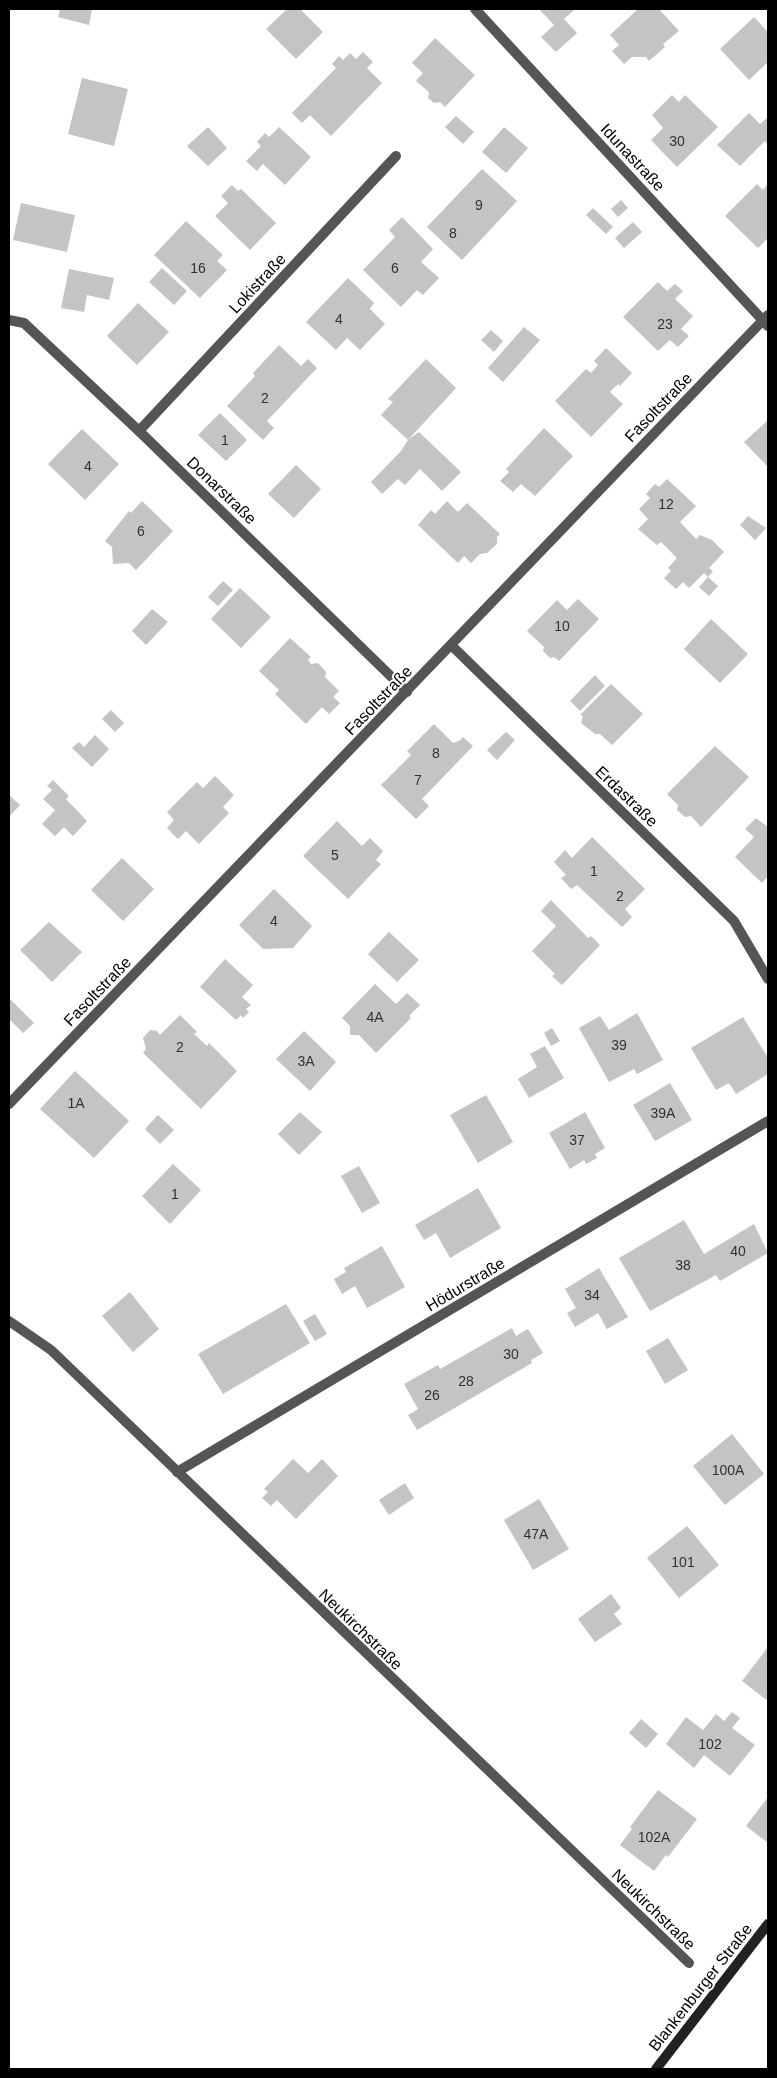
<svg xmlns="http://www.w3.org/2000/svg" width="777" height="2078" viewBox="0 0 777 2078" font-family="Helvetica,sans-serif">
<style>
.building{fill:#c4c4c4}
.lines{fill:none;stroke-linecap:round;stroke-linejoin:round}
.minor{stroke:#555;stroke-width:10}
.secondary{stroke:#222;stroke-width:10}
.labels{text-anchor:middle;stroke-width:4;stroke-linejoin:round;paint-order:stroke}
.number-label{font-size:14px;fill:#313131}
.street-label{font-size:16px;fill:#000;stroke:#fff}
</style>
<rect width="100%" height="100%" fill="#fff"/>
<g class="building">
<path d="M 60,9 L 92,9 L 89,25 L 58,17 Z"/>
<path d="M 287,9 L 300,9 L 323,32 L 296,59 L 266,29 Z"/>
<path d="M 539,9 L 575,9 L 564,19 L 577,33 L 556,52 L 541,37 L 554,25 Z"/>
<path d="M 638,9 L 659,9 L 679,31 L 663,44 L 665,47 L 649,61 L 646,57 L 632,57 L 624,64 L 612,51 L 619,45 L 610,35 Z"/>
<path d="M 754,17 L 768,32 L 768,62 L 749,80 L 720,49 Z"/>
<path d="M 435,38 L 475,75 L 445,107 L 440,102 L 434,103 L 428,98 L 429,92 L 416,81 L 423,73 L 412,63 Z"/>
<path d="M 363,52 L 373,62 L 367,68 L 382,83 L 331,136 L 310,115 L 302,123 L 292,113 L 336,68 L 332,64 L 339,56 L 343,60 L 350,53 L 356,59 Z"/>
<path d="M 82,78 L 128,89 L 114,146 L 68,134 Z"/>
<path d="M 672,95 L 679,102 L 685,95 L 718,127 L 677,167 L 651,140 L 663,128 L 652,115 Z"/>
<path d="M 749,113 L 760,124 L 768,117 L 768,145 L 765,141 L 740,166 L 717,145 Z"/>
<path d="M 456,116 L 474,132 L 463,144 L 445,127 Z"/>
<path d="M 208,127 L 227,148 L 208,166 L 187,146 Z"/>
<path d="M 279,127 L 311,157 L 285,185 L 263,164 L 257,171 L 246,161 L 261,146 L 257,142 L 265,133 L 269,137 Z"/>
<path d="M 504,127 L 528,148 L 506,173 L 482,152 Z"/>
<path d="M 482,169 L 517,201 L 462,260 L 427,227 Z"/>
<path d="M 757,184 L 763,190 L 768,184 L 768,238 L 758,248 L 725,216 Z"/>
<path d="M 232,185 L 238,191 L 241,189 L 276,223 L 250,250 L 215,216 L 228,203 L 221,196 Z"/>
<path d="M 621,200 L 628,208 L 618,217 L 611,209 Z"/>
<path d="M 21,203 L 75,215 L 67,252 L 13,240 Z"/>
<path d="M 593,208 L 613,227 L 606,234 L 586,215 Z"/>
<path d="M 402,217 L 433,249 L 421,262 L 439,278 L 423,295 L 417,290 L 401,307 L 363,270 L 395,237 L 389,230 Z"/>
<path d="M 186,221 L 223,255 L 217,261 L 227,270 L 200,298 L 154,255 Z"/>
<path d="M 633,222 L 642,232 L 624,248 L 615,238 Z"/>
<path d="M 162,268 L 187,291 L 174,305 L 149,282 Z"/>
<path d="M 69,269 L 114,278 L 109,300 L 87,295 L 84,312 L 61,308 Z"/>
<path d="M 348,278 L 374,303 L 370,309 L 385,324 L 360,350 L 347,338 L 336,350 L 306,322 Z"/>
<path d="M 658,282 L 667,291 L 675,284 L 683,291 L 675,299 L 693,316 L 681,329 L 689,336 L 678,347 L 670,340 L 658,351 L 623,317 Z"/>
<path d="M 138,303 L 169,332 L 137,365 L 107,336 Z"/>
<path d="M 524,327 L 540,340 L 503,382 L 488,368 Z"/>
<path d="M 491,330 L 503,341 L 494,352 L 481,340 Z"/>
<path d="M 279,345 L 301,366 L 308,359 L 317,368 L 267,421 L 274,428 L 263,440 L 227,406 L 255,376 L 253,373 Z"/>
<path d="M 606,348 L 632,373 L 620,386 L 618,384 L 610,392 L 623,404 L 591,437 L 555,401 L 586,369 L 591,373 L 598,365 L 594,361 Z"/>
<path d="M 426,359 L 456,388 L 408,440 L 419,432 L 461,472 L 442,491 L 420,469 L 405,485 L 398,479 L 382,494 L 371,482 L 401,451 L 408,440 L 381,415 L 393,402 L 388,399 Z"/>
<path d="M 220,413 L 247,440 L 226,461 L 198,435 Z"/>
<path d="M 768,420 L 768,467 L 744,442 Z"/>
<path d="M 544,428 L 573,456 L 535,496 L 521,484 L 513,492 L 500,481 L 509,472 L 506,469 Z"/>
<path d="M 82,429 L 119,464 L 85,500 L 48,464 Z"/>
<path d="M 296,465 L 321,489 L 294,518 L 268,494 Z"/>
<path d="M 667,479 L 696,506 L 680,522 L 696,539 L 700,535 L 712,540 L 724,552 L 709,568 L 713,571 L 708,577 L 704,573 L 689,588 L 683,582 L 676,589 L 664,578 L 671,571 L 668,568 L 677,558 L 661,542 L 657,545 L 638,529 L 648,519 L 639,509 L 650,498 L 646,494 L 655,484 L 659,487 Z"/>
<path d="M 142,501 L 173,531 L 136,570 L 129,563 L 113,564 L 112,547 L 105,541 L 129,511 L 131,513 Z"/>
<path d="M 447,501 L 458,512 L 467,503 L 500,534 L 497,537 L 497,544 L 487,553 L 480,554 L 471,563 L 464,556 L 458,563 L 418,525 L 431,510 L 435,514 Z"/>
<path d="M 748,516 L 766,528 L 755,540 L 740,525 Z"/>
<path d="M 708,577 L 718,586 L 709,596 L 699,587 Z"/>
<path d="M 223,581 L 233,590 L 218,606 L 208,597 Z"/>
<path d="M 240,588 L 271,617 L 241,648 L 211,619 Z"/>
<path d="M 578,599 L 599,619 L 559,661 L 554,657 L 550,658 L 543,651 L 544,647 L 527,631 L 557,600 L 567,610 Z"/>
<path d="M 152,609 L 168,622 L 146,645 L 132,631 Z"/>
<path d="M 711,619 L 748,654 L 720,683 L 684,649 Z"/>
<path d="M 290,638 L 311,657 L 308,660 L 311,664 L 318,663 L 326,672 L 325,677 L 339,691 L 333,697 L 340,703 L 329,714 L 322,707 L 306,724 L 275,694 L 279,690 L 259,671 Z"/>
<path d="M 595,675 L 605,686 L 580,711 L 570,701 Z"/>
<path d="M 611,684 L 643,714 L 612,745 L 600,734 L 595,734 L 581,723 L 583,716 L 580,715 Z"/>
<path d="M 111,710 L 124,723 L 115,732 L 102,719 Z"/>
<path d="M 434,724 L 453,743 L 459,741 L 463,737 L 473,746 L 422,799 L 429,806 L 416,819 L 381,785 L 411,755 L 407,751 Z"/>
<path d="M 506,732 L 515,740 L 497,760 L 487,750 Z"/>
<path d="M 95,735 L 109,749 L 92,767 L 72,748 L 79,742 L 84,747 Z"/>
<path d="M 715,746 L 749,777 L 701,827 L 691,816 L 685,817 L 677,810 L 678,805 L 667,794 Z"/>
<path d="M 215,776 L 234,795 L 223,807 L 229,813 L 199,844 L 186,831 L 178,839 L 167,828 L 174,820 L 167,812 L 197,782 L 203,788 Z"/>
<path d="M 53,780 L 69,796 L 66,799 L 87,821 L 73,836 L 64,827 L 55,836 L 42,824 L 55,810 L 43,799 L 52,790 L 47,786 Z"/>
<path d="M 9,795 L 20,805 L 9,817 Z"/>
<path d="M 756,818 L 768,827 L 768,876 L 762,883 L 735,857 L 754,837 L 745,829 Z"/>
<path d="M 337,821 L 362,846 L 370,838 L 383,851 L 376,860 L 381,864 L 348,899 L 303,856 Z"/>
<path d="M 592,837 L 645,889 L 625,909 L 632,917 L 622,927 L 577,885 L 571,889 L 561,878 L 566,875 L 554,862 L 565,850 L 572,858 Z"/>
<path d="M 122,858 L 154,889 L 123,921 L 91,890 Z"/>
<path d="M 274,889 L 312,926 L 293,948 L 263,949 L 239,925 Z"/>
<path d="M 551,900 L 588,938 L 591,936 L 600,945 L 562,985 L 552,976 L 555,974 L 532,951 L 556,926 L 541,911 Z"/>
<path d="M 49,922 L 82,952 L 52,982 L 20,950 Z"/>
<path d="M 389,932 L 419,960 L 397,982 L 368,954 Z"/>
<path d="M 225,959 L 253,985 L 242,997 L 251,1005 L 246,1009 L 249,1012 L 243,1018 L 241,1015 L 236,1020 L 200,987 Z"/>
<path d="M 375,984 L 396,1004 L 407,993 L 420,1005 L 409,1016 L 411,1018 L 376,1053 L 359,1035 L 350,1035 L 350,1026 L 342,1018 Z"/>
<path d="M 9,998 L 34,1023 L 23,1033 L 9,1019 Z"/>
<path d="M 637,1013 L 663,1060 L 637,1074 L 634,1069 L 609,1082 L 579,1028 L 600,1016 L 609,1030 Z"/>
<path d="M 180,1015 L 197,1032 L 194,1034 L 207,1046 L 209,1043 L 237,1071 L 201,1109 L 143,1053 L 146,1049 L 143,1038 L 150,1030 L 157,1031 L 160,1035 Z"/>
<path d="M 743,1017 L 768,1058 L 768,1074 L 736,1094 L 729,1083 L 716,1090 L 691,1048 Z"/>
<path d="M 552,1028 L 560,1041 L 551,1046 L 544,1033 Z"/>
<path d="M 304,1031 L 336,1062 L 310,1091 L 276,1059 Z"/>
<path d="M 545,1046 L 564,1078 L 529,1098 L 518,1079 L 537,1067 L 530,1054 Z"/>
<path d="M 75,1071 L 129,1121 L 94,1158 L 40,1109 Z"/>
<path d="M 670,1083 L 692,1120 L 655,1141 L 633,1105 Z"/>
<path d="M 486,1095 L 513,1142 L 478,1163 L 450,1115 Z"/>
<path d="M 300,1112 L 322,1132 L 299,1155 L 278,1134 Z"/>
<path d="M 585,1112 L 605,1148 L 595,1154 L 597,1158 L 590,1162 L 586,1164 L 584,1160 L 570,1169 L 549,1133 Z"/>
<path d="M 158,1115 L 174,1130 L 160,1144 L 145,1129 Z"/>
<path d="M 173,1164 L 201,1190 L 170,1224 L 142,1196 Z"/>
<path d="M 359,1166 L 380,1203 L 362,1213 L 341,1176 Z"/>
<path d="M 478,1188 L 501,1228 L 450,1258 L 436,1233 L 424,1240 L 415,1225 Z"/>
<path d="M 684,1220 L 704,1254 L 754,1224 L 768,1253 L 720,1281 L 716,1275 L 650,1311 L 619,1258 Z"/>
<path d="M 382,1246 L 405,1287 L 367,1308 L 355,1286 L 342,1294 L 334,1279 L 346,1272 L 344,1268 Z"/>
<path d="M 599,1268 L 628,1317 L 607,1329 L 598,1313 L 575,1327 L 567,1313 L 576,1308 L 565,1289 Z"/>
<path d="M 130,1292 L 159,1329 L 133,1352 L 102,1316 Z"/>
<path d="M 286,1304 L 310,1343 L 223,1394 L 198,1354 Z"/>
<path d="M 315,1314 L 327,1334 L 315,1341 L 303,1321 Z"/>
<path d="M 512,1328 L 516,1336 L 528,1329 L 543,1353 L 531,1360 L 532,1363 L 417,1430 L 408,1415 L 418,1409 L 404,1384 L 438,1365 L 440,1369 Z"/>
<path d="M 668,1338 L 688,1370 L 665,1384 L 646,1351 Z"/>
<path d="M 732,1434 L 764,1474 L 725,1505 L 693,1466 Z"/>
<path d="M 293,1459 L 308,1473 L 322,1459 L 338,1476 L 296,1519 L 277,1500 L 271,1506 L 262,1498 L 268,1492 L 264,1489 Z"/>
<path d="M 405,1483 L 414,1498 L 389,1515 L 379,1500 Z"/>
<path d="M 539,1499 L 569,1549 L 533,1570 L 504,1520 Z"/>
<path d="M 687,1526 L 719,1565 L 679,1598 L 647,1558 Z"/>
<path d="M 611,1594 L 621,1608 L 614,1614 L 622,1624 L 595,1642 L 578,1619 Z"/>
<path d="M 768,1647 L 768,1701 L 742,1681 Z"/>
<path d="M 732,1712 L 740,1718 L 732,1728 L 755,1745 L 730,1776 L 704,1755 L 694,1768 L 666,1744 L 686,1717 L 703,1730 L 716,1714 L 724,1721 Z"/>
<path d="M 641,1719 L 658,1734 L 646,1748 L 629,1733 Z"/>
<path d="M 658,1790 L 697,1819 L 668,1857 L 666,1855 L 654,1871 L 620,1845 L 632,1829 L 630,1827 Z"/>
<path d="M 768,1797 L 768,1843 L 746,1826 Z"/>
</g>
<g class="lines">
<g class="minor">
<path d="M 475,9 L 768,326"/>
<path d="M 9,320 L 24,323 L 139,431 L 407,692"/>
<path d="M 139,431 L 396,156"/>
<path d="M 451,645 L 734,921 L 768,979"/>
<path d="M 9,1104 L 768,315"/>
<path d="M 9,1321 L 51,1350 L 689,1963"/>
<path d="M 177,1472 L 768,1121"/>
</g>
<path class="secondary" d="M 656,2069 L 768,1924"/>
</g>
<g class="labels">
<g class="number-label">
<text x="677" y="146">30</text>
<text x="479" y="210">9</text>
<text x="453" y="238">8</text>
<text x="198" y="273">16</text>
<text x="395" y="273">6</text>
<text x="339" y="324">4</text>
<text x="665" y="329">23</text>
<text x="265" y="403">2</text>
<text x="225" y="445">1</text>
<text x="88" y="471">4</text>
<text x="666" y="509">12</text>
<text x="141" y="536">6</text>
<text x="562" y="631">10</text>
<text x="436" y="758">8</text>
<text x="418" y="785">7</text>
<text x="335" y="860">5</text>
<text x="594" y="876">1</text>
<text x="620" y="901">2</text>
<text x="274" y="926">4</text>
<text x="375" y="1022">4A</text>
<text x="619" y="1050">39</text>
<text x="180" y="1052">2</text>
<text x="306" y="1066">3A</text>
<text x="76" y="1108">1A</text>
<text x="663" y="1118">39A</text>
<text x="577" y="1145">37</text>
<text x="175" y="1199">1</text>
<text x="738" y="1256">40</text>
<text x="683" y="1270">38</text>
<text x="592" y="1300">34</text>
<text x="511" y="1359">30</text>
<text x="466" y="1386">28</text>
<text x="432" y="1400">26</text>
<text x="728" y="1475">100A</text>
<text x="536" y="1539">47A</text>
<text x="683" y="1567">101</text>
<text x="710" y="1749">102</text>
<text x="654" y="1842">102A</text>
</g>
<g class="street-label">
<text transform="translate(633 157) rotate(47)" y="6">Idunastraße</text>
<text transform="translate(257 283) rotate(-47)" y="6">Lokistraße</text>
<text transform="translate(658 407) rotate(-46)" y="6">Fasoltstraße</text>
<text transform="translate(222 490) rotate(44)" y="6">Donarstraße</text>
<text transform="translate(378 700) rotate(-46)" y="6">Fasoltstraße</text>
<text transform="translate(627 796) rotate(44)" y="6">Erdastraße</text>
<text transform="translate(97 991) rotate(-46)" y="6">Fasoltstraße</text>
<text transform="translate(465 1284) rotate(-31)" y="6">Hödurstraße</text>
<text transform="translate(361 1629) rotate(44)" y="6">Neukirchstraße</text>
<text transform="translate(654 1909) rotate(44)" y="6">Neukirchstraße</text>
<text transform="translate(700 1987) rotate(-52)" y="6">Blankenburger Straße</text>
</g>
</g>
<rect width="777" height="2078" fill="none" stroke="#000000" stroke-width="20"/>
</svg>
